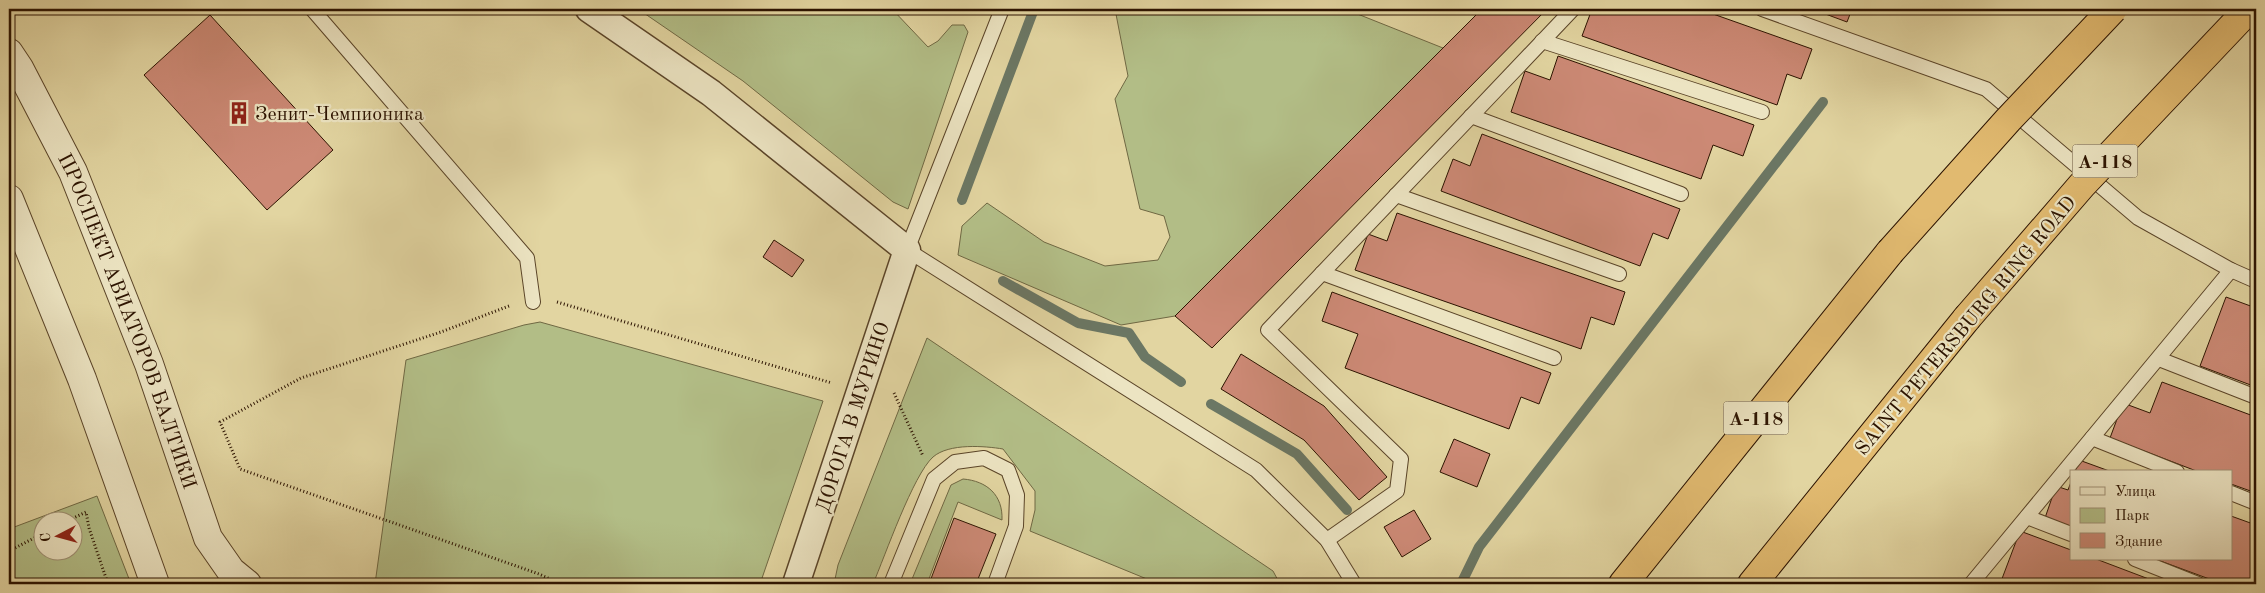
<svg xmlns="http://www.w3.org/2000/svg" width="2265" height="593" viewBox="0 0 2265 593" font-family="'Old Standard TT',serif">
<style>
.green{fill:#b2bd86;stroke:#6f6843;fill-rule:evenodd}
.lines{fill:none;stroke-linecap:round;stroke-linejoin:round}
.stream{stroke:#6b7764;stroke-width:10}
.building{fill:#cc8975;stroke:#2c1300}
.service-casing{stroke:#5a4428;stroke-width:16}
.minor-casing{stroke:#5a4428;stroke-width:29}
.tertiary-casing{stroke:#5a4428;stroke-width:30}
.motorway-casing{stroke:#2c1300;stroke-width:30}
.path{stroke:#2c1300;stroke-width:3;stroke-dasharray:1 2.5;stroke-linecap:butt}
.service{stroke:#ece4c2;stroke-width:14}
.minor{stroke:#ece4c2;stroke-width:26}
.tertiary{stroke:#ece4c2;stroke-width:28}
.motorway{stroke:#e1ba70;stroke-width:28}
.motorway-bridge-casing{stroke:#2c1300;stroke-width:30;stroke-linecap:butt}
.motorway-bridge{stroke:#e1ba70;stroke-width:28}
.labels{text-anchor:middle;stroke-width:4.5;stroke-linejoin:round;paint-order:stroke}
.shield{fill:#ece4c2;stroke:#66523a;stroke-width:1}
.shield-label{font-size:19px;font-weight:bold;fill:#2c1300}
.poi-label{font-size:20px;fill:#2c1300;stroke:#ece4c2;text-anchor:start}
.street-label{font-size:20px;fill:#2c1300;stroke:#ece4c2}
</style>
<rect width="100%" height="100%" fill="#e2d5a1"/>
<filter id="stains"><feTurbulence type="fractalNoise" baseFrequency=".004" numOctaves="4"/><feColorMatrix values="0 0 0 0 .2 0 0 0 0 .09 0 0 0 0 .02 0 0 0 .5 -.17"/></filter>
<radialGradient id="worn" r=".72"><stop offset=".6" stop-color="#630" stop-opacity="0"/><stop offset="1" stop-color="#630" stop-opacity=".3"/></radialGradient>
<g class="green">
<path d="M 638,9 L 892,9 L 928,47 L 938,41 L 952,25 L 964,25 L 968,32 L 908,209 L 893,202 L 743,81 Z"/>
<path d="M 1115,9 L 1345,9 L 1443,48 L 1175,316 L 1121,325 L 958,255 L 962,226 L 987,203 L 1044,242 L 1105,266 L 1158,260 L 1170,237 L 1164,216 L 1140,209 L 1115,99 L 1128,76 Z"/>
<path d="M 540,322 L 823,401 L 760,584 L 375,584 L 406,360 L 524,325 Z"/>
<path d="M 927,338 L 1273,571 L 1280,584 L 1159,584 L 1030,531 L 1035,510 L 1035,491 L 1003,449 C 985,446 949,443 933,457 C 913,475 885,556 873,584 L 834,584 L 838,565 Z"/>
<path d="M 963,479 C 987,481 1003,495 1002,520 L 958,502 L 927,584 L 910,584 L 951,485 Z"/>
<path d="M 97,496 L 131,584 L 9,584 L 9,529 ZM 72,520 L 72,550 L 42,550 L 42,520 Z"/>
</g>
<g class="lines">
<g class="stream">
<path d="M 962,200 L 1034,9"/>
<path d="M 1003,281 L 1078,323 L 1129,333 L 1145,357 L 1181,382"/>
<path d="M 1211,404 L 1297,454 L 1347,510"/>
<path d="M 1461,584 L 1479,547 L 1823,102"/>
</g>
</g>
<g class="building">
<path d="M 1482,9 L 1547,9 L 1212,348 L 1175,316 Z"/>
<path d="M 1592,9 L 1699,9 L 1812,49 L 1801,79 L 1787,74 L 1777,105 L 1582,36 Z"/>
<path d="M 1812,9 L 1852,9 L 1847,22 Z"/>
<path d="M 210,15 L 333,150 L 267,210 L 144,75 Z"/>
<path d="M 1558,56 L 1754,125 L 1743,156 L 1713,145 L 1701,179 L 1511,112 L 1525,71 L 1550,80 Z"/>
<path d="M 1482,134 L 1680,209 L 1668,239 L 1653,233 L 1640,266 L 1441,191 L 1453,159 L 1470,166 Z"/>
<path d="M 1397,213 L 1625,292 L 1614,325 L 1591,317 L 1581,349 L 1355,270 L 1368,234 L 1387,241 Z"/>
<path d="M 774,240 L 804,260 L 792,277 L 763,257 Z"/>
<path d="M 1332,292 L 1551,373 L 1539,404 L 1521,397 L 1509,429 L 1345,368 L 1358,334 L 1322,321 Z"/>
<path d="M 2226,297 L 2256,308 L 2256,387 L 2200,366 Z"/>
<path d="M 1241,354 L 1324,406 L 1387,477 L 1359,500 L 1304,440 L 1221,389 Z"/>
<path d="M 2162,382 L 2256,417 L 2256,493 L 2231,484 L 2231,472 L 2199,472 L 2110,438 L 2123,403 L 2150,413 Z"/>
<path d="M 1454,439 L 1490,454 L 1477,487 L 1440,472 Z"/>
<path d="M 2079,460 L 2112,472 L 2075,472 Z"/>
<path d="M 2071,482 L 2071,528 L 2045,518 L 2056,486 L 2068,490 Z"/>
<path d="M 1414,510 L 1431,539 L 1402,557 L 1384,527 Z"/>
<path d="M 2231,516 L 2256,525 L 2256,584 L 2223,584 L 2155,559 L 2231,559 Z"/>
<path d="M 954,518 L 996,534 L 976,584 L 929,584 Z"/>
<path d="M 2020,531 L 2071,550 L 2071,559 L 2096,559 L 2162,584 L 2000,584 Z"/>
</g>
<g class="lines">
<defs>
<g id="service">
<path d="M 312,9 L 527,258 L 533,302"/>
<path d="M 1002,9 L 907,250 L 1256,470 L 1327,540 L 1354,584"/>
<path d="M 1762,9 L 1986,89 L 2138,218 L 2231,270 L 2256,281"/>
<path d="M 1542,41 L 1762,112"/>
<path d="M 1471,116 L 1681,194"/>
<path d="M 1396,195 L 1619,274"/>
<path d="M 1322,273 L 1554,358"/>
<path d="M 2159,359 L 2256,397"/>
<path d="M 2092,438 L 2177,472"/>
<path d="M 2231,493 L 2256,503"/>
<path d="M 2027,517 L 2071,534"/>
<path d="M 1327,540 L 1397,491 L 1401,459 L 1268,330 L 1573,9"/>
<path d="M 2135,559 L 2198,584"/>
<path d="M 891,584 L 934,479 L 955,462 L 984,458 L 1008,470 L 1017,495 L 1016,526 L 995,584"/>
<path d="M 1971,584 L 2231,270"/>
</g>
<path id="minor" d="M 589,9 L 711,93 L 907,250 L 796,584"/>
<g id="tertiary">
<path id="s1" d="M 9,53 L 19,68 L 73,172 L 149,364 L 208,538 L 231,571 L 247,584"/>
<path d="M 9,199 L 82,379 L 155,584"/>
</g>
<g id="motorway">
<path d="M 1623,584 L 1890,252"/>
<path d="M 1752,584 L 1967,318"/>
</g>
</defs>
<use href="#service" class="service-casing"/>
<use href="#minor" class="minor-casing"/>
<use href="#tertiary" class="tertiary-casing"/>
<use href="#motorway" class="motorway-casing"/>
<g class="path">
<path d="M 557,302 L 832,383"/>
<path d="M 509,306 L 441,332 L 301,378 L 220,422 L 240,469 L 539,574 L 561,584"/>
<path d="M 894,393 L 923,456"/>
<path d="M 69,520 L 86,512 L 89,528 L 108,584"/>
<path d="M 9,551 L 42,534"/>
</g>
<use href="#service" class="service"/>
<use href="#minor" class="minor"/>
<use href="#tertiary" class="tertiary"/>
<use href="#motorway" class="motorway"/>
<defs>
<g id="motorway-bridge">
<path d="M 1890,252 L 2008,120 L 2113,9"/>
<path d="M 1967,318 L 2082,185 L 2249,9"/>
</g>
</defs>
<use href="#motorway-bridge" class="motorway-bridge-casing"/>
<use href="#motorway-bridge" class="motorway-bridge"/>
</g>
<defs>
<symbol id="building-bare" viewBox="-9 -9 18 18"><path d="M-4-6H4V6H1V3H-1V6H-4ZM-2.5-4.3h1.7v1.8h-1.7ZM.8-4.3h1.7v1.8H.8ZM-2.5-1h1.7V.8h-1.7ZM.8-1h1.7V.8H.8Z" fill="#8f2418" stroke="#ece4c2" stroke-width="2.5" paint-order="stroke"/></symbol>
</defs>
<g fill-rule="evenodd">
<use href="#building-bare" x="223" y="97" width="32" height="32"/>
</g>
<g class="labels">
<g class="shield">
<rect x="2072.5" y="144.5" width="65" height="33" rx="4"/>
<rect x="1723.5" y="401.5" width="65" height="33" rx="4"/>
</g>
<g class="shield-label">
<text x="2105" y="168">А-118</text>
<text x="1756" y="425">А-118</text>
</g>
<g class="poi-label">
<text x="255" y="120">Зенит-Чемпионика</text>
</g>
<g class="street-label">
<text dy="7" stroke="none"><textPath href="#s1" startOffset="294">ПРОСПЕКТ АВИАТОРОВ БАЛТИКИ</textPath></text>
<text transform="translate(1965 325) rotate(-50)" y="7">SAINT PETERSBURG RING ROAD</text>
<text transform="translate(852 417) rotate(-72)" y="7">ДОРОГА В МУРИНО</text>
</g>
</g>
<rect width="2265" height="593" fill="none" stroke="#e2d5a1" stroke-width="30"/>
<rect x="10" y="10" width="2245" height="573" fill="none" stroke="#2c1300" stroke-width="2.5"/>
<rect x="15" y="15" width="2235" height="563" fill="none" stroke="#2c1300"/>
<rect x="2070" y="470" width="162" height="90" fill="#ece4c2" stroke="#9f9074"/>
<rect x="2080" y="487" width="25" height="8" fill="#ece4c2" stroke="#9f9074"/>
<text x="2115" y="496" font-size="15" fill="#2c1300">Улица</text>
<rect x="2080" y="508" width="25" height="15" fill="#b2bd86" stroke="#9f9074"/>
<text x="2115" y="520" font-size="15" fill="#2c1300">Парк</text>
<rect x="2080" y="533" width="25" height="15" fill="#cc8975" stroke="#9f9074"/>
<text x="2115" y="546" font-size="15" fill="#2c1300">Здание</text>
<g transform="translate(58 536) rotate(264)"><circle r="24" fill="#ece4c2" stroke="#9f9074"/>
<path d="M0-4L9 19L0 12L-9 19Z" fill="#8f2418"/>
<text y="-8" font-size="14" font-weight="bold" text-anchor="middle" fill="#2c1300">С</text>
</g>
<rect width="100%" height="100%" filter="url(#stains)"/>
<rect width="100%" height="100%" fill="url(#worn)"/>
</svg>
